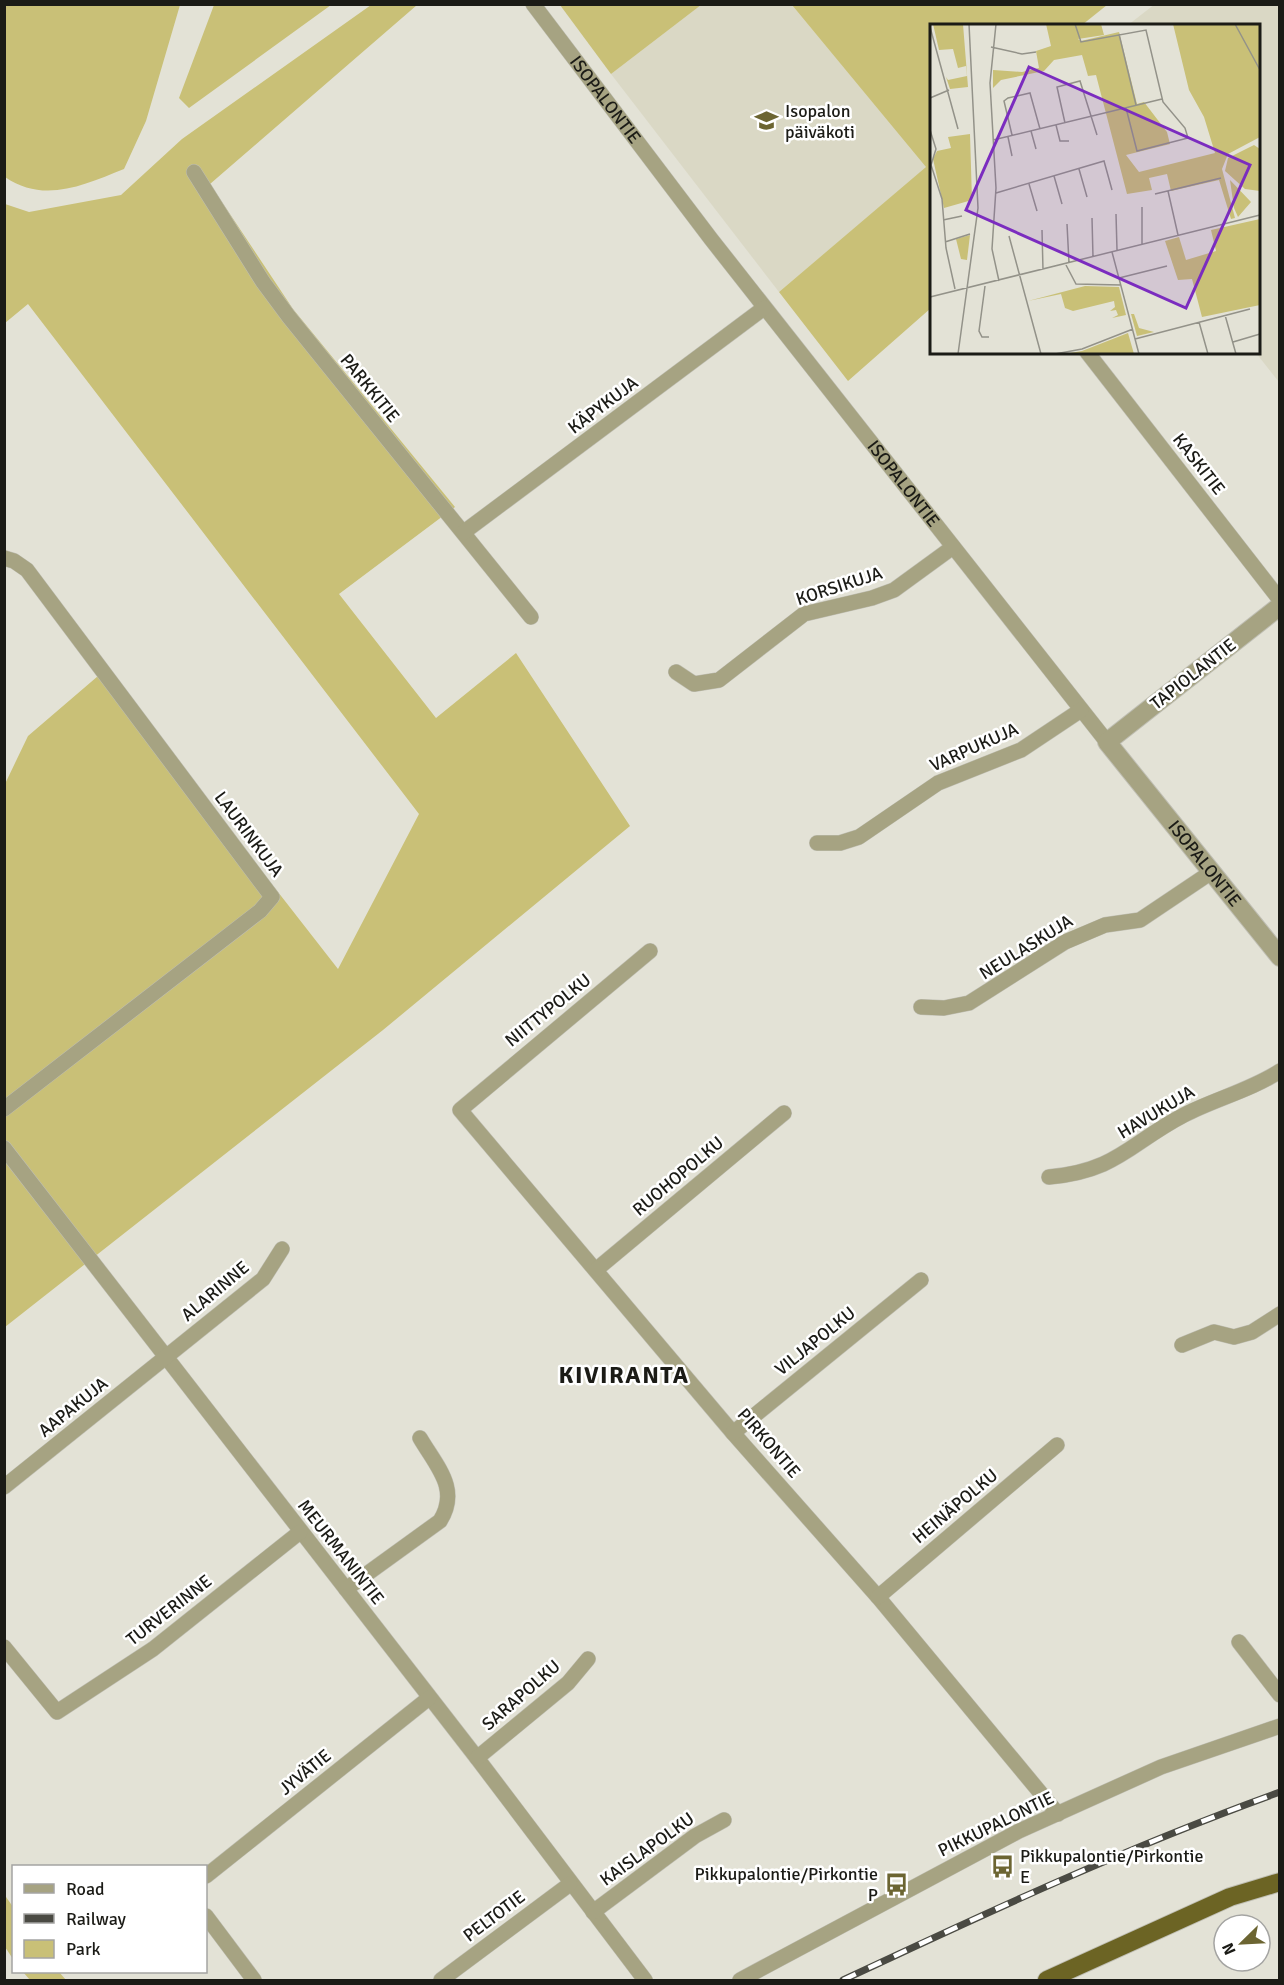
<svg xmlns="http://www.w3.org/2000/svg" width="1284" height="1985" viewBox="0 0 1284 1985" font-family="Signika,sans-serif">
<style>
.built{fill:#dad8c5}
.green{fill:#c9c077}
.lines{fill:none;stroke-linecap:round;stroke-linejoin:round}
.minor-casing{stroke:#bfbeb3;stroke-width:16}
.tertiary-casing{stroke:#bfbeb3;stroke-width:20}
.trunk-casing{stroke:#bfbeb3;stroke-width:20}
.minor{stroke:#a6a382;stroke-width:15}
.tertiary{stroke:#a6a382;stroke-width:18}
.trunk{stroke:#6c6424;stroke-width:18}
.rail-casing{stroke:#4a4a43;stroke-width:7}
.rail{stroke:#fff;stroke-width:4.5;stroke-dasharray:14;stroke-linecap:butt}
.labels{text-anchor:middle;stroke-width:5;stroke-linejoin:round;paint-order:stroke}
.street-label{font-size:18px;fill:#1b1b16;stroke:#fff}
.poi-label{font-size:18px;fill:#1b1b16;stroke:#fff;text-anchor:start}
.district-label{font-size:24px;font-weight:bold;letter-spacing:1.5px;fill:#1b1b16;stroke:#fff}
.inset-road{fill:none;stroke:#939289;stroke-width:1.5}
.view{fill:#7b2cbf;fill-opacity:0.15;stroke:#7b2cbf;stroke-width:3}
.inset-edge{fill:none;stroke:#1b1b16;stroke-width:3}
</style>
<rect width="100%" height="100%" fill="#e3e2d6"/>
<g class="built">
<path d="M 1155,4 L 1279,5 L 1279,382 L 1256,353 L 1258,352 L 1258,26 L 1128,25 Z"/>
<path d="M 701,5 L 792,5 L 927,167 L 779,292 L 611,74 Z"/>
</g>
<g class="green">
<path d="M 4,5 L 180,5 L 146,121 L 124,169 C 84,185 44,204 5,177 Z"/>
<path d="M 214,5 L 214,4 L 331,5 L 189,108 L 179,98 Z"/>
<path d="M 371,5 L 417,5 L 210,184 L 293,309 L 455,507 L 339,594 L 436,718 L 516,653 L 630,826 L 383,1030 L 5,1327 L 4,786 L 28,736 L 105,670 L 338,969 L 419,814 L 28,304 L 5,323 L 5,204 L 29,212 L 121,195 L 182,139 Z"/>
<path d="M 560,5 L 701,5 L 611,74 Z"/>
<path d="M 792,5 L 1107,5 L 1082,25 L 932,26 L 931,308 L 848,381 L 779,292 L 926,167 Z"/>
<path d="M 4,1894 L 13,1907 L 13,1959 L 5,1947 Z"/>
<path d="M 23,1972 L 59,1972 L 66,1980 L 30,1980 Z"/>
</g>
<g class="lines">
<defs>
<g id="minor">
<path id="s1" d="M 533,4 L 711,239 L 1107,742"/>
<path d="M 194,172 L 263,282 L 289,317 L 531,617"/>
<path d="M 1087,352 L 1280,600"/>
<path d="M 464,532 L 764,308"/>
<path d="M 4,558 L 14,561 L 27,570 L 272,897 L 260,911 L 4,1109"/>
<path d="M 676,672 L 694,684 L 719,680 L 804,614 L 872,598 L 894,590 L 953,547"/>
<path d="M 817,843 L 840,843 L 859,837 L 938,783 L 1021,750 L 1081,710"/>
<path d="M 650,951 L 460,1110 L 733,1433 L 878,1597 L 1058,1814"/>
<path d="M 921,1007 L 944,1008 L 969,1003 L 1065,942 L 1105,925 L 1140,920 L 1210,873"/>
<path d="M 4,1148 L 477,1758 L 645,1980"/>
<path d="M 1049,1177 C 1117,1171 1130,1143 1184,1115 C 1215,1099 1251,1090 1280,1071"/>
<path d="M 597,1269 L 784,1113"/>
<path d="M 1182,1345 L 1214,1332 L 1234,1337 L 1252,1332 L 1280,1314"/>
<path d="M 733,1433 L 921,1280"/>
<path d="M 4,1487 L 263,1279 L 282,1249"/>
<path d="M 346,1589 L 440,1521 C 460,1489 437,1467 420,1438"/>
<path d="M 878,1597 L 1057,1445"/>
<path d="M 1239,1642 L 1280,1695"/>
<path d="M 4,1647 L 57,1712 L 153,1649 L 300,1532"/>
<path d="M 477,1758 L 568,1683 L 588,1659"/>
<path d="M 206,1876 L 429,1698"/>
<path d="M 593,1912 L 695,1836 L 724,1820"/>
<path d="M 206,1916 L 254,1980"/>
<path d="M 441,1980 L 570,1884"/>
<path d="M 740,1980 L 1019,1831 L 1161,1767 L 1280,1726"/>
</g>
<g id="tertiary">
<path id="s2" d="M 1280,606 L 1107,742 L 1280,957"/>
</g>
<path id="trunk" d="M 1047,1980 L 1230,1897 L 1280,1882"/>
</defs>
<use href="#minor" class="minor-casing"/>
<use href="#tertiary" class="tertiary-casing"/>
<use href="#trunk" class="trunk-casing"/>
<use href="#minor" class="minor"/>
<use href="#tertiary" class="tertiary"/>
<use href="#trunk" class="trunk"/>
<defs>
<path id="rail" d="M 843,1980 C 988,1912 1128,1847 1280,1792"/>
</defs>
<use href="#rail" class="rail-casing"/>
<use href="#rail" class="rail"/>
</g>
<defs>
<symbol id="school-bare" viewBox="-9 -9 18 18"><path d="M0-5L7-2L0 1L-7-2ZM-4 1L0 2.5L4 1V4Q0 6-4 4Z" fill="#6c6532" stroke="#fff" stroke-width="2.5" paint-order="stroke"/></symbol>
<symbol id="bus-bare" viewBox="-9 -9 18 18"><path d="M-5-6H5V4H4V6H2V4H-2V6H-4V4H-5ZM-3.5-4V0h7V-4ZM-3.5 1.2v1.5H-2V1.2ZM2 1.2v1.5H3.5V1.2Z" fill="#6c6532" stroke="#fff" stroke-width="2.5" paint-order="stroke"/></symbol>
</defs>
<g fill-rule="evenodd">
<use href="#school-bare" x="750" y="104" width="33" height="33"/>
<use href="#bus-bare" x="986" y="1850" width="33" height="33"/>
<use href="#bus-bare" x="880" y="1868" width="33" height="33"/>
</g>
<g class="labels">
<g class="street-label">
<text dy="6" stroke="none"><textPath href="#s1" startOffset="120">ISOPALONTIE</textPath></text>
<text transform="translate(370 388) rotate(51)" y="6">PARKKITIE</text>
<text transform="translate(603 405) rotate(-37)" y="6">KÄPYKUJA</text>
<text transform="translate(1199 464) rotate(52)" y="6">KASKITIE</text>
<text dy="6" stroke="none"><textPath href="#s1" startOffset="606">ISOPALONTIE</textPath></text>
<text transform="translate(839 586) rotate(-18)" y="6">KORSIKUJA</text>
<text transform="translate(1193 674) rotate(-38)" y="6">TAPIOLANTIE</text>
<text transform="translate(974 747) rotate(-24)" y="6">VARPUKUJA</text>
<text transform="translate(249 834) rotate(53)" y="6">LAURINKUJA</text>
<text dy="6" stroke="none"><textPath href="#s2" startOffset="376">ISOPALONTIE</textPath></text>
<text transform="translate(1026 947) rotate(-32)" y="6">NEULASKUJA</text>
<text transform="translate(548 1010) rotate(-39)" y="6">NIITTYPOLKU</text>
<text transform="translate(1156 1112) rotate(-31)" y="6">HAVUKUJA</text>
<text transform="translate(678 1176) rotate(-40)" y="6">RUOHOPOLKU</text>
<text transform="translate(215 1291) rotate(-40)" y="6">ALARINNE</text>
<text transform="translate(815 1341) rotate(-39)" y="6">VILJAPOLKU</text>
<text transform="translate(73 1407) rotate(-39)" y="6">AAPAKUJA</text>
<text transform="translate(769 1443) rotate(49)" y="6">PIRKONTIE</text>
<text transform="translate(955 1506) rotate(-40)" y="6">HEINÄPOLKU</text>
<text transform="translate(341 1552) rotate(52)" y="6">MEURMANINTIE</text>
<text transform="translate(169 1610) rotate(-38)" y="6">TURVERINNE</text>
<text transform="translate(521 1695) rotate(-41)" y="6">SARAPOLKU</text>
<text transform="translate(305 1772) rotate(-39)" y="6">JYVÄTIE</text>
<text transform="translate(996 1824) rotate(-26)" y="6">PIKKUPALONTIE</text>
<text transform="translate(647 1849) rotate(-36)" y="6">KAISLAPOLKU</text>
<text transform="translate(494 1916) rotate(-37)" y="6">PELTOTIE</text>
</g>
<g class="poi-label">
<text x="785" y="117">Isopalon<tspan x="785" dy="21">päiväkoti</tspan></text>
<text x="1020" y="1862">Pikkupalontie/Pirkontie<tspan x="1020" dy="21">E</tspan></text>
<text x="878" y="1880" text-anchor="end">Pikkupalontie/Pirkontie<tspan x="878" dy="21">P</tspan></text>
</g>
<g class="district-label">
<text x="624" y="1383">KIVIRANTA</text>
</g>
</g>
<g transform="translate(930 24)">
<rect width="330" height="330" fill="#e3e2d6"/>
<path d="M 3,0 L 33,0 L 38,63 L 20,65 L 16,53 L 18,56 L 37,52 L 36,42 L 28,44 L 23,25 L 9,26 ZM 116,0 L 171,0 L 174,11 L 148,15 L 151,17 L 189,8 L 207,80 L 214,78 L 237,108 L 240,120 L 196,131 L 209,148 L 285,129 L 274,93 L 259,66 L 243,0 L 330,0 L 330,113 L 298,130 L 292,145 L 305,194 L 301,195 L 289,156 L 241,167 L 237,150 L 219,154 L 222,166 L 197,170 L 166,51 L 158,52 L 152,31 L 124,36 L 114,47 L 71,56 L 63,64 L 63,46 L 92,48 L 109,44 L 106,27 L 121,22 ZM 40,110 L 42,176 L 14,184 L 3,135 L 7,127 L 21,124 L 18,113 ZM 324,121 L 330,125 L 330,167 L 315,165 L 295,147 L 298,134 ZM 300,156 L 321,178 L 308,193 L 304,184 ZM 330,195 L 330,281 L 272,293 L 262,255 L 248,256 L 235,217 L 249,213 L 256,236 L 286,227 L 281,206 ZM 40,211 L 37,236 L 31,235 L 26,215 ZM 155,262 L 189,263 L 196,291 L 182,294 L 188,291 L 186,286 L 180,287 L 185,283 L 184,277 L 143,287 L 135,284 L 131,270 L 98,277 ZM 201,290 L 204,290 L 209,304 L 224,308 L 207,312 ZM 198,309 L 204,330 L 134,330 L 152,327 Z" fill="#c9c077"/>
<path class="inset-road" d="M 66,0 L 60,59 L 66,164 L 62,225 L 69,257M 145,0 L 151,18 L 216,6 L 233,78 L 255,104 L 258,114 L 207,127 L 196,84M 305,0 L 330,46M 0,3 L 28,105M 189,10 L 206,81M 61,23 L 92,30 L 106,28M 0,74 L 19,66M 135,99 L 127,63 L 150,57 L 167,111M 126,101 L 130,117 L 139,117M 0,106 L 6,125 L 1,141 L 12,175 L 16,224 L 25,265M 101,107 L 106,125M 82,111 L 74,77 L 78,74 L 100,69 L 110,105M 78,113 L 82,132M 63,116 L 232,75M 149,145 L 157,173M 124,152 L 132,180M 99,160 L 107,187M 238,167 L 248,211M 66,169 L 174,137 L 182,166M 225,170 L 291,154M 212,183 L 212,220M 186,190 L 187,226M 162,194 L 163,233M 13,196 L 32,192M 137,200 L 139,239M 112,206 L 113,246M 79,212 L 111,330M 15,218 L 40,210M 182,228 L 209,330M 136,241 L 146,260 L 191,261M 189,254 L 237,242M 55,262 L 49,307 L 52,313 L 59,313M 0,273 L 330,191M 295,291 L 306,330M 269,298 L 278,330M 205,315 L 320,285M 303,318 L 330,310M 28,330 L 48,184 L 39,0M 125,330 L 152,325 L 203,305"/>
<path class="view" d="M 99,43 L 320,141 L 256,284 L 36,186 Z"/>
<rect width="330" height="330" class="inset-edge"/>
</g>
<rect width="1284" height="1985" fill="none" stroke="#1b1b16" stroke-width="12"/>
<rect x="12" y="1865" width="195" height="108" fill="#ffffff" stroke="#a4a4a2" stroke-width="1.5"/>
<rect x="24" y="1884" width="30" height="9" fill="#a6a382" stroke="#a4a4a2" stroke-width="1.5"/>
<text x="66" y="1895" font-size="18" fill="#1b1b16">Road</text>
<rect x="24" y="1914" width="30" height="9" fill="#4a4a43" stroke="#a4a4a2" stroke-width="1.5"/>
<text x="66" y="1925" font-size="18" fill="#1b1b16">Railway</text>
<rect x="24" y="1940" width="30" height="18" fill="#c9c077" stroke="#a4a4a2" stroke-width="1.5"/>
<text x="66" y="1955" font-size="18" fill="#1b1b16">Park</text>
<g transform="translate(1242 1943) rotate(246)"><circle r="28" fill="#ffffff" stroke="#a4a4a2" stroke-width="1.5"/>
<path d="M0-4.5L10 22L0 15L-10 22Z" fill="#6c6532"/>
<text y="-9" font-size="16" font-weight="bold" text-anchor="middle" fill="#1b1b16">N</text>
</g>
</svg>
